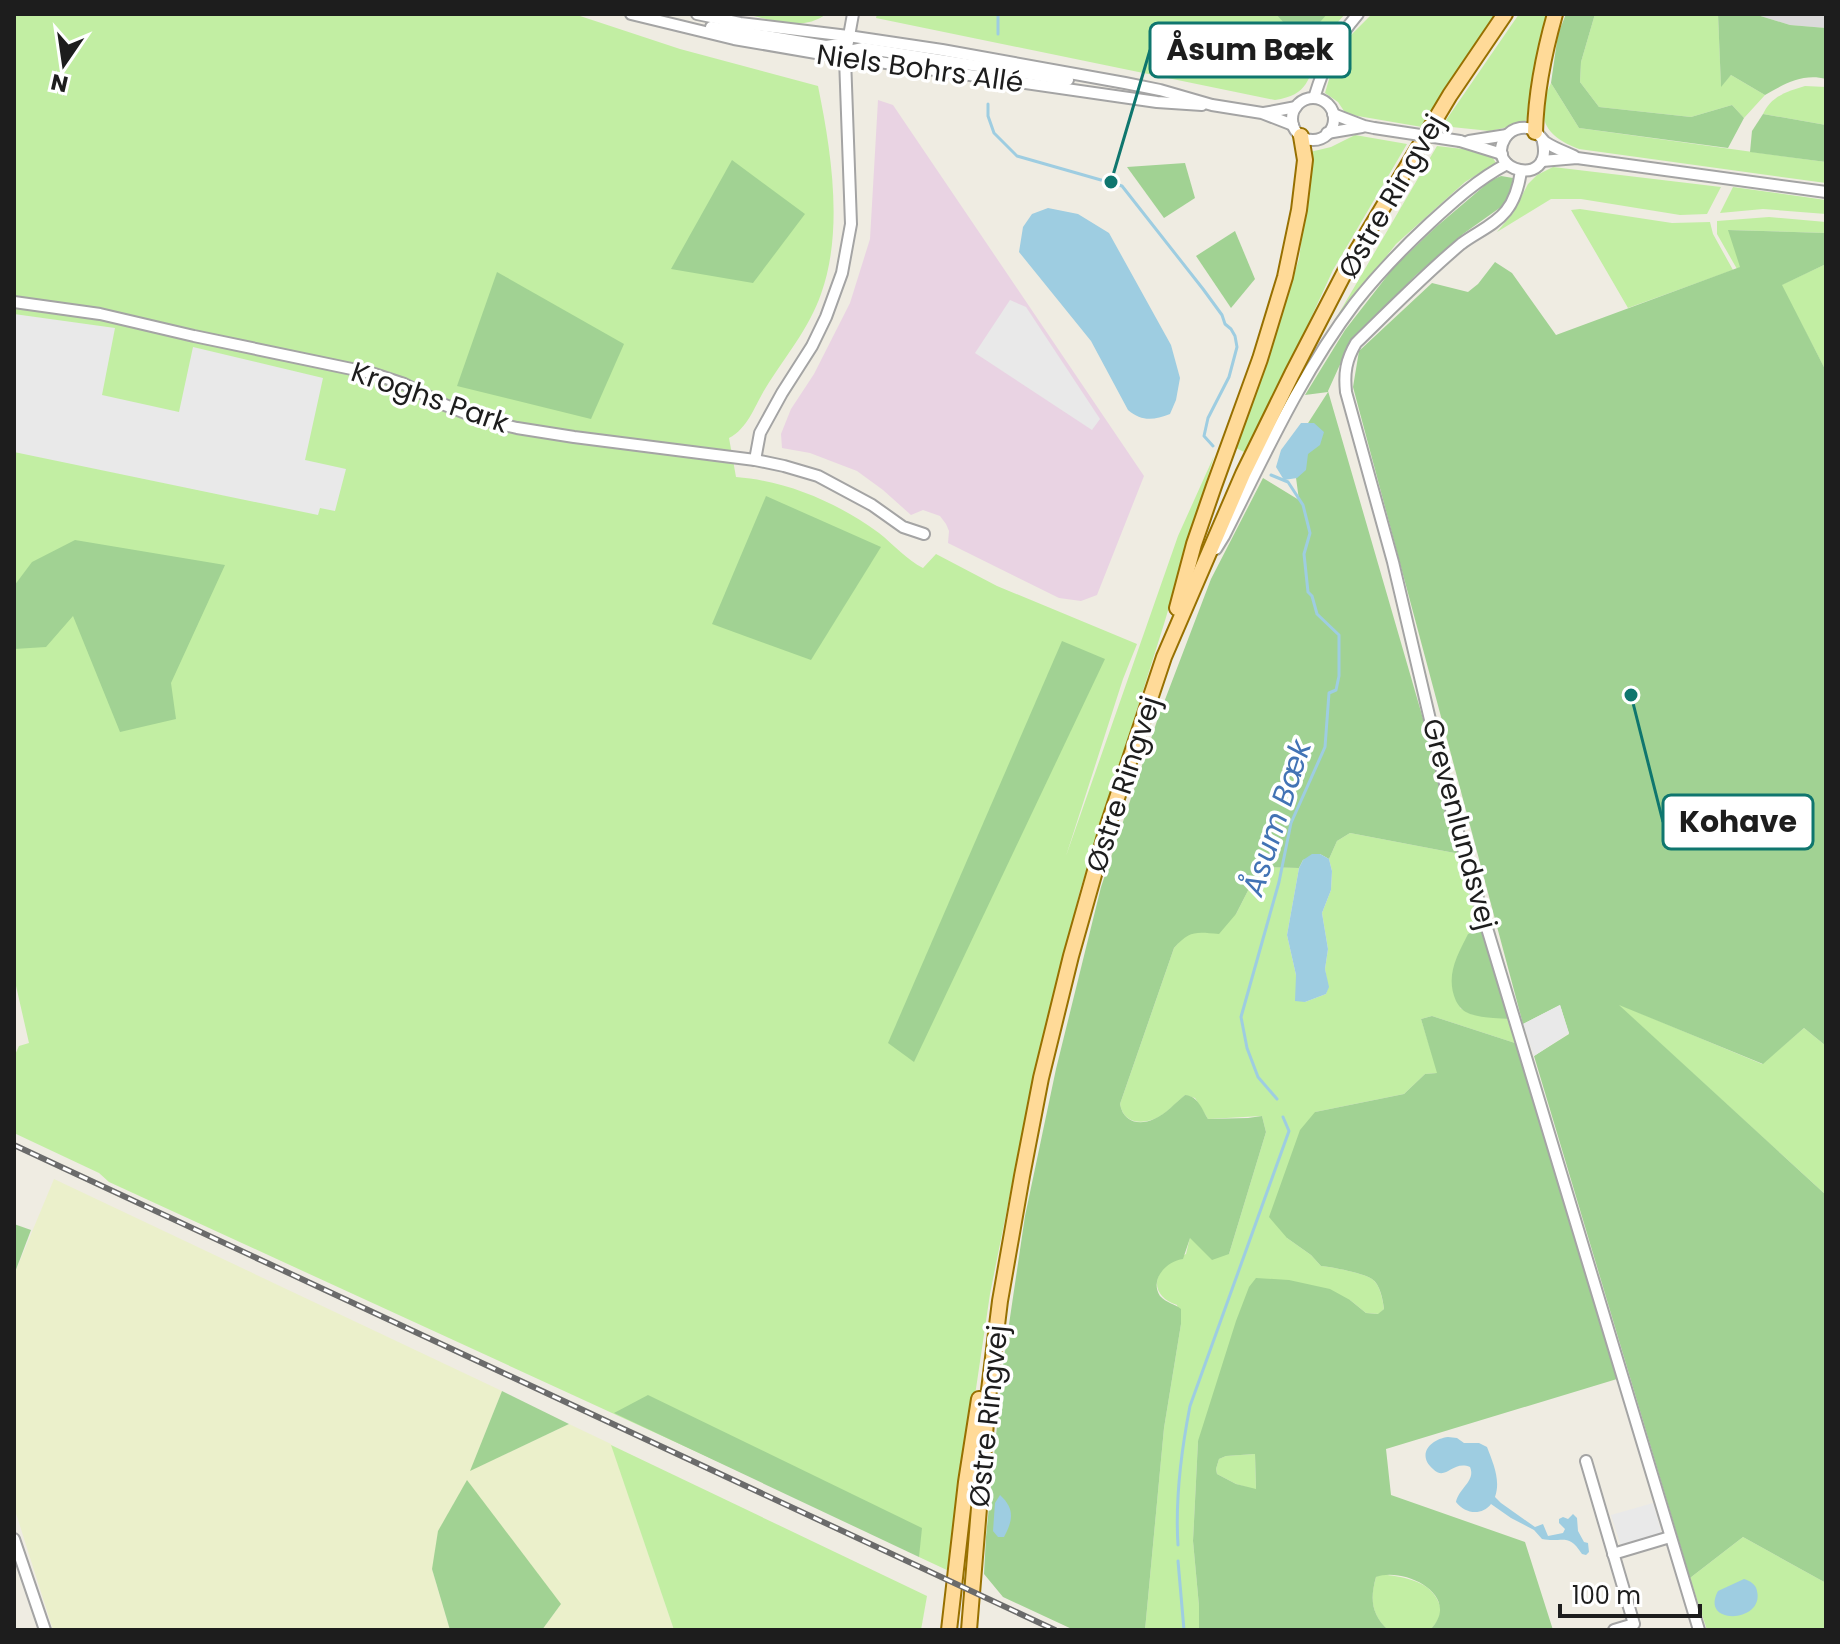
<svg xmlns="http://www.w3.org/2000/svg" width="1840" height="1644" viewBox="0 0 1840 1644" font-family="Poppins,sans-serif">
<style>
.residential{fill:#dbdada}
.industrial{fill:#e9d3e3}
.farmland{fill:#ebf0cb}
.grass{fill:#c2eea3}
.forest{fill:#a1d293;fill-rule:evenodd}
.parking{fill:#e9e9e9}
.water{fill:#9ecde1}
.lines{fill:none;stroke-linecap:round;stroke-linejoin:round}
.stream{stroke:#9ecde1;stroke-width:3}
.minor-casing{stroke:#a4a4a4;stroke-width:14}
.major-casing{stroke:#977000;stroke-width:18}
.minor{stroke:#fff;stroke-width:10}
.major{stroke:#ffda98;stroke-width:14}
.rail-casing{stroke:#6b6b6b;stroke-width:6}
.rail{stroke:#fff;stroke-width:3;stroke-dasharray:9;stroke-linecap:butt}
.minor-bridge-casing{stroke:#a4a4a4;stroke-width:14;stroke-linecap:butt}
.minor-bridge{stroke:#fff;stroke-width:10}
.labels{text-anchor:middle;stroke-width:7;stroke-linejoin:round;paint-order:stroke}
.street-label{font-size:28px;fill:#1d1d1d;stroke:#fff}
.water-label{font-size:30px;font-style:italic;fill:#4273b5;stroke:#fff}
.leader{fill:none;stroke:#0f766e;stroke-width:3}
.callout-dot{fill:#0f766e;stroke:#fff;stroke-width:3}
.callout{fill:#fff;stroke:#0f766e;stroke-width:3}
.callout-label{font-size:30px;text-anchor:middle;font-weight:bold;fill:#1d1d1d}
</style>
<rect width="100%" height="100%" fill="#efece2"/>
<path class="residential" d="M 1754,14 L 1826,14 L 1826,28 L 1790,25 Z"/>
<path class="industrial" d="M 878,100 L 893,105 L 1144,476 L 1097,595 L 1081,601 L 1059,598 L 948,543 L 949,531 L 946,524 L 940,516 L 923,510 L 911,515 L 883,490 L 857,471 L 810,453 L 782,448 L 781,434 L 791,409 L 814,374 L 850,303 L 870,239 Z"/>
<path class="farmland" d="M 54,1179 L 502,1391 L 471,1470 L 569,1424 L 611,1444 L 674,1630 L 542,1630 L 561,1604 L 432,1569 L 450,1630 L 53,1630 L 14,1507 L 14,1275 Z"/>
<g class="grass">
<path d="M 14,14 L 574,14 L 680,49 L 818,86 C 831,150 844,230 821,294 C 809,329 784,358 765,389 C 754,407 748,428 729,438 L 736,477 C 788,481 838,503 879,533 C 894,545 907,560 923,568 L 936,554 L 997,586 L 1137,644 L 1123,679 L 1066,856 L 1178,536 L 1214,456 L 1164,624 L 1080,890 L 1030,1094 L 990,1294 L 949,1571 L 919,1557 L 919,1554 L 915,1552 L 109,1182 L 99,1173 L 14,1133 L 14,1057 L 19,1046 L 29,1043 L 14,977 Z"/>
<path d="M 746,14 L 826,14 C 803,32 773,20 746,14 Z"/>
<path d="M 877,14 L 1345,14 C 1335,25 1325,37 1319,52 C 1308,79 1309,95 1275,100 L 876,18 Z"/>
<path d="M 1372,14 L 1500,14 L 1422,127 L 1346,114 L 1338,102 L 1325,93 L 1330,76 L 1346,40 Z"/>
<path d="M 1519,14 L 1546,14 L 1536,57 L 1526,123 L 1490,131 L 1442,126 Z"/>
<path d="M 1595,14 L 1718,14 L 1721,86 L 1731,75 L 1765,95 L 1744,118 L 1732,105 L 1691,117 L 1599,107 L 1580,82 L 1581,62 Z"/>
<path d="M 1551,83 L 1579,128 L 1826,162 L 1826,183 L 1579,149 C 1544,136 1535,118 1551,83 Z"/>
<path d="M 1805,86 L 1826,87 L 1826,125 L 1763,114 C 1771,96 1788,91 1805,86 Z"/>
<path d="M 1355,135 L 1407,144 L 1333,270 L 1248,454 L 1234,447 L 1262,374 L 1299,259 L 1307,199 L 1310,152 L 1331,147 Z"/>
<path d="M 1437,146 L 1489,152 L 1496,163 L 1465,182 L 1396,244 L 1364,285 L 1318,349 Z"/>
<path d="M 1553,167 L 1721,187 L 1707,214 L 1680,215 L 1581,199 L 1551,199 L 1497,232 L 1513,213 L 1528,184 L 1537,175 Z"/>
<path d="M 1733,187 L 1826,200 L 1826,214 L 1763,209 L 1720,213 Z"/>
<path d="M 1580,209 L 1672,223 L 1710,222 L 1713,234 L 1733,270 L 1628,308 L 1571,210 Z"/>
<path d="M 1769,217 L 1826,222 L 1826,233 L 1729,230 L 1741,267 L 1737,269 L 1717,234 L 1717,221 Z"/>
<path d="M 1826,264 L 1826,371 L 1781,285 Z"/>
<path d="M 1350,833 L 1460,854 L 1482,929 L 1460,1008 L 1471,1014 L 1509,1019 L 1515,1043 L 1432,1016 L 1421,1019 L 1438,1073 L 1425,1074 L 1404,1094 L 1315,1112 L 1287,1238 L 1311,1255 L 1321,1266 C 1332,1267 1363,1273 1372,1279 C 1380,1284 1383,1301 1384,1309 L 1379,1314 L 1366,1313 L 1350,1300 L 1198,1441 L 1193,1541 L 1199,1606 L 1199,1630 L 1145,1630 L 1164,1428 L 1181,1324 L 1177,1305 C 1156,1299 1149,1279 1168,1264 C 1173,1260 1180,1257 1186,1254 L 1190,1237 L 1229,1254 L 1266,1132 L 1262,1116 L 1208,1119 L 1195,1098 L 1185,1095 C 1176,1103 1165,1115 1154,1119 C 1139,1125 1123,1122 1120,1104 L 1174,948 L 1186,934 L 1197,932 L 1236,914 L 1258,871 L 1265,867 L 1299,868 L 1287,935 L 1296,975 L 1296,996 L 1305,1002 L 1326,994 L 1328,987 L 1325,969 L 1328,949 L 1322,913 L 1331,890 L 1332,871 L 1329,859 L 1337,841 Z"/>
<path d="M 1616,1003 L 1762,1064 L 1804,1028 L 1826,1046 L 1826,1195 Z"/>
<path d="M 611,1445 L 927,1596 L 921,1630 L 674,1630 Z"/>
<path d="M 1255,1454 L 1256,1490 L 1236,1484 L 1217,1474 L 1216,1469 L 1219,1459 L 1226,1456 Z"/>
<path d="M 1743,1537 L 1826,1583 L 1826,1630 L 1707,1630 L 1690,1578 Z"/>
<path d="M 1381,1574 C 1402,1577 1429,1580 1438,1601 C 1444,1613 1438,1622 1430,1630 L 1388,1630 C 1371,1614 1370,1598 1376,1577 Z"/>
</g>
<g class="forest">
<path d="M 1276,14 L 1327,14 L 1302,43 Z"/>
<path d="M 1566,14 L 1595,14 L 1581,62 L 1580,82 L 1599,107 L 1691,117 L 1732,105 L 1744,118 L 1728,148 L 1579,128 L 1551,83 L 1558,34 Z"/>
<path d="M 1718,14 L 1754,14 L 1790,25 L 1826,28 L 1826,79 C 1803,73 1784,84 1765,95 L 1731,75 L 1721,87 Z"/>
<path d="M 1763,114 L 1826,125 L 1826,162 L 1750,152 L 1752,131 Z"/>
<path d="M 732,160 L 805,214 L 753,283 L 671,269 Z"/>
<path d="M 1185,163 L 1195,198 L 1164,218 L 1127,167 Z"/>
<path d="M 1501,176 L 1513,178 L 1508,202 L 1463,234 L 1415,276 L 1355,338 L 1343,358 L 1328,391 L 1446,798 L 1443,799 L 1460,854 L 1350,833 L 1337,841 L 1329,859 L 1320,854 L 1303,860 L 1299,868 L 1265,867 L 1258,871 L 1236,914 L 1219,934 C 1196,932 1190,930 1174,948 L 1120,1104 C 1123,1122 1139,1126 1154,1119 C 1165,1115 1176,1102 1185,1095 C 1198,1096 1202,1109 1208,1119 L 1248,1118 L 1262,1116 L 1266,1132 L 1229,1254 L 1212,1260 L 1190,1238 L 1183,1259 C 1167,1261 1149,1279 1160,1296 C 1166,1303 1175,1304 1181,1309 L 1181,1324 L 1164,1428 L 1145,1630 L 1074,1630 L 1003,1597 L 984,1574 L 986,1537 L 1003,1365 L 1025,1216 L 1056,1069 L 1101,887 L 1158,718 L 1211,579 L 1263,478 L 1299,500 L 1292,448 L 1328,392 L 1305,395 L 1345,330 L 1394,267 L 1436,227 L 1490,181 Z"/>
<path d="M 1728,230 L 1826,233 L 1826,264 L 1782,285 L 1826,371 L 1826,1046 L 1804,1028 L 1763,1064 L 1619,1005 L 1826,1195 L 1826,1583 L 1743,1537 L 1690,1578 L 1534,1056 L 1569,1034 L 1560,1005 L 1523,1024 L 1353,387 L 1359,351 L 1432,283 L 1468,292 L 1478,284 L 1495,262 L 1512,273 L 1556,335 L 1740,267 Z"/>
<path d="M 1235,231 L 1255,279 L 1231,308 L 1196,256 Z"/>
<path d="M 497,272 L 624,344 L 591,419 L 457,386 Z"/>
<path d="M 766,496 L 881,547 L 811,660 L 712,624 Z"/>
<path d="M 75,540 L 225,565 L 171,683 L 176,719 L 120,732 L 73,616 L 46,647 L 14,649 L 14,586 L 32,562 Z"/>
<path d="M 1062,641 L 1105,659 L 914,1062 L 888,1043 Z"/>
<path d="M 1482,929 L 1509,1019 C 1496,1018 1482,1018 1470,1014 C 1463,1011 1460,1008 1456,1001 C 1445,976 1457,956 1468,934 Z"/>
<path d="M 1432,1016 L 1515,1043 L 1530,1085 L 1617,1379 L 1386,1449 L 1391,1495 L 1525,1542 L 1553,1630 L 1430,1630 C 1464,1595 1403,1566 1376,1577 C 1370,1599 1371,1614 1388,1630 L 1199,1630 L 1199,1606 L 1193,1541 L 1198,1441 L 1236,1321 L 1249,1287 L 1256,1278 L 1289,1280 L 1330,1289 L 1350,1300 L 1366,1313 L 1378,1314 L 1384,1309 C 1383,1300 1380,1284 1372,1279 C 1363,1273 1332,1267 1321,1266 L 1311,1255 L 1287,1238 L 1269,1217 L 1300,1130 L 1315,1112 L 1404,1094 L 1425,1074 L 1437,1073 L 1421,1019 ZM 1255,1454 L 1256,1489 L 1236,1484 L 1217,1474 L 1216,1469 L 1219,1459 L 1226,1456 Z"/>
<path d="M 14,1224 L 31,1230 L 14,1275 Z"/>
<path d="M 502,1391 L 569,1424 L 470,1471 Z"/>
<path d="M 648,1395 L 922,1528 L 919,1557 L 614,1413 Z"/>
<path d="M 467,1480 L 561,1604 L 542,1630 L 450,1630 L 432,1569 L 438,1531 Z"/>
</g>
<g class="parking">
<path d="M 1010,300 L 1026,307 L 1100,419 L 1092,430 L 975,353 Z"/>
<path d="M 14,314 L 115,328 L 102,395 L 179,412 L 193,347 L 323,378 L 305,460 L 346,469 L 335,511 L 320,508 L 318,515 L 14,452 Z"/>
<path d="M 1560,1005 L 1569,1033 L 1534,1056 L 1523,1024 Z"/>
<path d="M 1653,1503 L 1662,1534 L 1621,1546 L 1611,1515 Z"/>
</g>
<g class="water">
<path d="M 1048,208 L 1078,214 L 1109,233 L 1171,345 L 1180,378 L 1176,400 L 1170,414 C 1154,420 1142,422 1128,410 L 1091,341 L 1019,252 L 1023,227 L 1032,214 Z"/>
<path d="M 1301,423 L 1314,423 L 1324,432 L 1320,445 L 1308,454 L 1306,470 L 1297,478 L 1284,480 L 1276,467 L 1281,450 Z"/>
<path d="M 1312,854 L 1320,854 L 1329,859 L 1332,871 L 1331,890 L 1322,913 L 1328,949 L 1325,969 L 1329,987 L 1326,994 L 1305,1002 L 1295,1001 L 1296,975 L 1287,935 L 1299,868 L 1303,860 Z"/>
<path d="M 1448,1437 L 1457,1438 L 1464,1443 L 1479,1443 L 1487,1447 C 1493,1463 1501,1480 1495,1497 L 1501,1503 L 1535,1527 L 1543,1524 L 1548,1536 L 1563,1533 L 1565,1529 L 1559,1523 L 1559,1519 L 1563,1517 L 1568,1519 L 1573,1514 L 1577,1518 L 1578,1531 L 1584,1542 L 1588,1543 L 1589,1552 L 1586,1555 L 1582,1554 C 1568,1532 1563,1543 1542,1539 L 1534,1530 L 1511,1518 L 1491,1504 C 1482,1516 1465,1514 1456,1502 C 1459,1488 1476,1481 1470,1467 C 1452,1460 1446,1482 1433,1469 C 1416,1454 1431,1439 1448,1437 Z"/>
<path d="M 1000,1495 C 1015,1509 1013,1520 1004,1537 L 998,1537 L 993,1531 L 995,1503 Z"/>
<path d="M 1744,1579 C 1750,1581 1756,1584 1757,1591 C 1765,1623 1699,1626 1718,1591 Z"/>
</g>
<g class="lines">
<g class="stream">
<path d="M 998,14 L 998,34"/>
<path d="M 988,104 L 988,116 L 994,133 L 1017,156 L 1122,186 L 1203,289 L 1222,315 L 1225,324 L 1231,329 L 1235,336 L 1237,347 L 1229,377 L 1208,418 L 1204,436 L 1213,446"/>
<path d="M 1271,475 L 1288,482 L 1303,505 L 1310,533 L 1304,554 L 1308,592 L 1312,596 L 1317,614 L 1339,635 L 1339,676 L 1336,690 L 1329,693 L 1325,747 L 1291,823 L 1279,882 L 1241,1017 L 1247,1048 L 1258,1077 L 1277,1099"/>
<path d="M 1178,1545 C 1175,1498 1181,1452 1190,1406 L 1289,1131 L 1283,1117"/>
<path d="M 1178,1561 L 1184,1630"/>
</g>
<defs>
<g id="minor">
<path d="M 631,14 L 734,39 L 816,53 L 1157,102 L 1202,105"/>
<path d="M 697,14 L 740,23 L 848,36 L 942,50 L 1125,83 L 1160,90 L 1212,105 L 1262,113 L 1293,125"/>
<path d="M 711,27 L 826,46 L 840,44 L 848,36"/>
<path d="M 845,58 L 849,51 L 863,48 L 1068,80"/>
<path d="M 1314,98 C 1325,63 1334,42 1358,14"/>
<circle cx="1313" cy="119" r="21"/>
<path d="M 1264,113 L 1296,107"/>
<path d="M 1333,114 L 1364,126 L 1374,128"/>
<path d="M 1327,133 L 1362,127"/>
<path d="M 1460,141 L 1502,154"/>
<path d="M 1469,141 L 1507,135"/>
<path d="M 1543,142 C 1553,188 1484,172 1505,138 C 1512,127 1528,124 1537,133 C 1540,136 1543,140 1545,142 C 1554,148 1565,152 1574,156"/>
<path d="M 1542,161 L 1577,158 L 1826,192"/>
<path d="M 1521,171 C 1519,185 1515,200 1506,211 C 1494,226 1475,233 1461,244 C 1424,275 1390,310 1356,343 C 1346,360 1344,373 1346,392 L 1393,562 L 1451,809 L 1699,1630"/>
<path d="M 14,302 L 100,314 L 194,336 L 371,373 L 404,384 L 445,405 L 483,420 L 517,428 L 574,437 L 755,460 L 784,466 L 818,476 L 872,505 L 903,527 L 924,534"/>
<path d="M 755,460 L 760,433 L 782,393 L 812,346 L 826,317 L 842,273 L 851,224 L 845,58 L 853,14"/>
<path d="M 1216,549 L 1224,536 C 1264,457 1301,374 1355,303 C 1378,274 1403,248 1430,223 C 1454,201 1478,179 1507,164"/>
<path d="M 1586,1461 L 1634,1624 L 1614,1630"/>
<path d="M 14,1539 L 45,1630"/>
<path d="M 1613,1554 L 1670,1537"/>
</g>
<g id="major">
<path d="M 1535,132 C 1536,91 1544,53 1555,14"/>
<path d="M 1177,608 L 1194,544 L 1214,486 L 1260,359 L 1285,277 L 1299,210 L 1305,160 L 1301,136"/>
<path d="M 949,1630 L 966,1482 L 979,1399"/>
<path d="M 969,1630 L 988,1398 L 1000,1301 L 1022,1176 L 1041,1078 L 1071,956 L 1108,825 L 1164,657 L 1243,474 L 1292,374 L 1349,264 L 1450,95 L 1505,14"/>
</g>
</defs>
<use href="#minor" class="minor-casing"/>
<use href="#major" class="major-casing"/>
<use href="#minor" class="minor"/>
<use href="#major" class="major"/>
<defs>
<path id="rail" d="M 14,1145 L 1055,1630"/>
</defs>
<use href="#rail" class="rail-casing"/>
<use href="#rail" class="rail"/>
<defs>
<path id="minor-bridge" d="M 1374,128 L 1460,141"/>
</defs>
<use href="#minor-bridge" class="minor-bridge-casing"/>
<use href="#minor-bridge" class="minor-bridge"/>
</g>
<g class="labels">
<g class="street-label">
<text transform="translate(920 68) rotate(8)" y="10">Niels Bohrs Allé</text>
<text transform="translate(1391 196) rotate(-60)" y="10">Østre Ringvej</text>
<text transform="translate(430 397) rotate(19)" y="10">Kroghs Park</text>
<text transform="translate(1123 784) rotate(-72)" y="10">Østre Ringvej</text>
<text transform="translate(1460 824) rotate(75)" y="10">Grevenlundsvej</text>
<text transform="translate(988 1416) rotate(-84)" y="10">Østre Ringvej</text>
</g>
<g class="water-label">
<text transform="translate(1277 818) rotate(-72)" y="10">Åsum Bæk</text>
</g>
</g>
<path class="leader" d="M1111 182L1150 50M1631 695L1663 822"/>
<g class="callout-dot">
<circle cx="1111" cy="182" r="8"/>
<circle cx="1631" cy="695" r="8"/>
</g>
<g class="callout">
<rect x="1150" y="23" width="200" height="54" rx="8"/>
<rect x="1663" y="795" width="150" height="54" rx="8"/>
</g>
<g class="callout-label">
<text x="1250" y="60">Åsum Bæk</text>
<text x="1738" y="832">Kohave</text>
</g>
<rect width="1840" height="1644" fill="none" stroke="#1d1d1d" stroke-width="32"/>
<g transform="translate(64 64) rotate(193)" stroke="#ffffff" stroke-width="6" paint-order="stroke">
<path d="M0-6L14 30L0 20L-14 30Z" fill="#1d1d1d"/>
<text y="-12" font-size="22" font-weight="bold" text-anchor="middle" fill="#1d1d1d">N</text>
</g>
<path d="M1560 1604v12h140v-12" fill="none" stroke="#1d1d1d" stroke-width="4"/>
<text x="1572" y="1604" font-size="24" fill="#1d1d1d" stroke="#ffffff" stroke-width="6" paint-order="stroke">100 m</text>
</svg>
